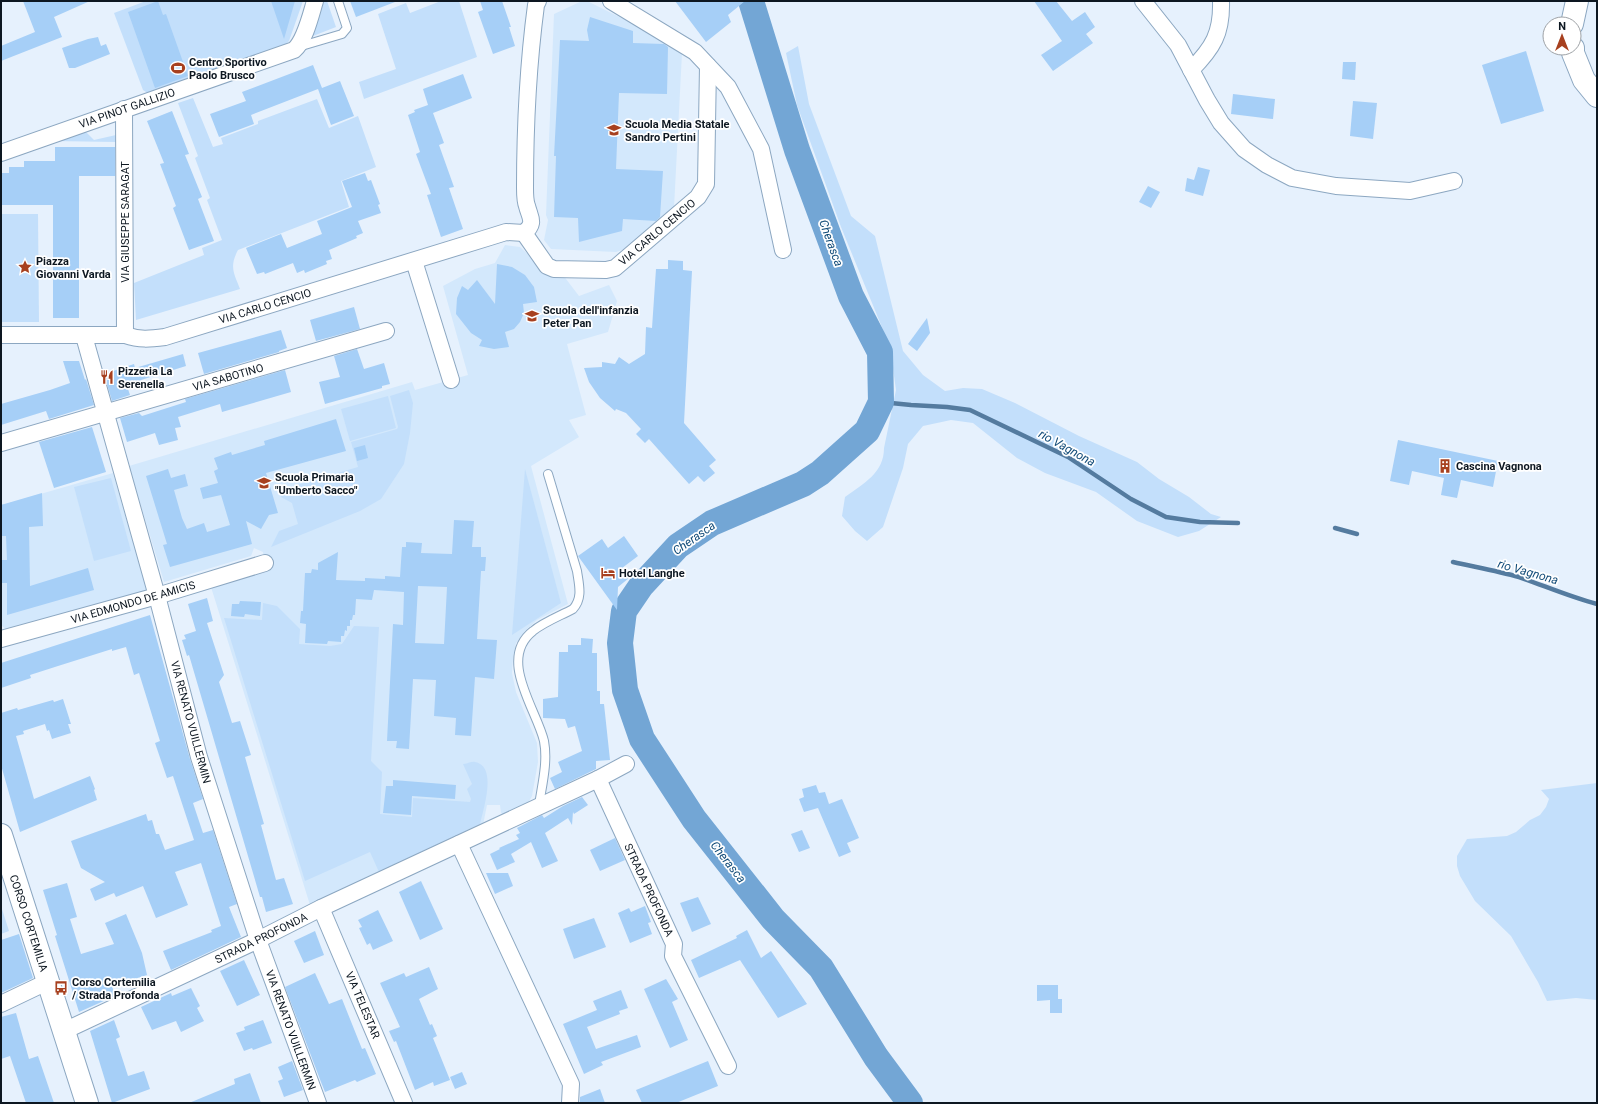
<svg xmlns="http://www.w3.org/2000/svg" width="1598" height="1104" viewBox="0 0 1598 1104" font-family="Roboto,sans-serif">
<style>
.built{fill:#d3e8fc}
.green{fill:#c3dffb}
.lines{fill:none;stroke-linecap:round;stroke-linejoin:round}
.stream{stroke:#547b9f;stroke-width:4.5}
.river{stroke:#73a6d5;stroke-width:26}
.building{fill:#a6cff7;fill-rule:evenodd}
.service-casing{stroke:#8ca7c1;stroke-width:10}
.minor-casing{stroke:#8ca7c1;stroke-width:18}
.secondary-casing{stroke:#8ca7c1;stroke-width:24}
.primary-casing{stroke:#8ca7c1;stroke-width:24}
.service{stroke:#fff;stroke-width:8}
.minor{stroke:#fff;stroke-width:16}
.secondary{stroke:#fff;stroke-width:22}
.primary{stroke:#fff;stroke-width:22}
.labels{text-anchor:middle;stroke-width:3.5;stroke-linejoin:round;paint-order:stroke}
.poi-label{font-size:11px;font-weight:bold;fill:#0d1721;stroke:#fff;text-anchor:start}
.street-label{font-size:11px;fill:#0d1721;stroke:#fff}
.water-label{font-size:12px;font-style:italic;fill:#114b78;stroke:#fff}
</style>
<rect width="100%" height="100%" fill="#e6f1fd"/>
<g class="built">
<path d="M 582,1 L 587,1 L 664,39 L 682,53 L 674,208 L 622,250 L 616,252 L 551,249 L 544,240 L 548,220 L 546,215 L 554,14 Z"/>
<path d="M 505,245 L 520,247 L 554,278 L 563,275 L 579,296 L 609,285 L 617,301 L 608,332 L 567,344 L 586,415 L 569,420 L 579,437 L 531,466 L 568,604 L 537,620 L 525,631 L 516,643 L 513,658 L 512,673 L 516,692 L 537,743 L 538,762 L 532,796 L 527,805 L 504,815 L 501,813 L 500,805 L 487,805 L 483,825 L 310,905 L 211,587 L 266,570 L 263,552 L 254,548 L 251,556 L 164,582 L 129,466 L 412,382 L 415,390 L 468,375 L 443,286 L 475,269 L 495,263 Z"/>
<path d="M 113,473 L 147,591 L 8,631 L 1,625 L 1,504 L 6,504 Z"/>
</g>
<g class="green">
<path d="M 146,1 L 303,1 L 289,41 L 284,46 L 149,94 L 143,90 L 114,13 Z"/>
<path d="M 324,1 L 327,1 L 336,27 L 313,36 Z"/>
<path d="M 441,1 L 459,1 L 477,57 L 364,99 L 359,82 L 396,69 L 378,14 L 406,3 L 410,13 Z"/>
<path d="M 798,46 L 809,104 L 851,216 L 875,236 L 903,351 L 923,375 L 945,391 L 963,388 L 982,389 L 1015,403 L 1079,436 L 1137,462 L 1159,479 L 1189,497 L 1211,514 L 1221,517 L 1199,531 L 1178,537 L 1137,521 L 1096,492 L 1045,473 L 1017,458 L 973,423 L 951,420 L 923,426 L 908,444 L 903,468 L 883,527 L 867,541 L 855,531 L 842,516 L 845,497 C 864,483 884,473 884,448 L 896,390 L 890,347 L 841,227 L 797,105 L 786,53 Z"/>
<path d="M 193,98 L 213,147 L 223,144 L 221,138 L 258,124 L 258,121 L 317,99 L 329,128 L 358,116 L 376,167 L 341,181 L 349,207 L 238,250 C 229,267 234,273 240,289 L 136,320 L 134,283 L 204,255 L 202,248 L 222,240 L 207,200 L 210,198 L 195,158 L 198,156 L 178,103 Z"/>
<path d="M 85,131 L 94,140 L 116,135 L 116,142 L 53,141 Z"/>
<path d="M 1,214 L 38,214 L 39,322 L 1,322 Z"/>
<path d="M 409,390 L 413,403 L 410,433 L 404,464 L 381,499 L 360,511 L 271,547 L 279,531 L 298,524 L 292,503 L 281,497 L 280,490 L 358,467 L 351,442 L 397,429 L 398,427 L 390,396 Z"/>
<path d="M 388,396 L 396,428 L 350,441 L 341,409 Z"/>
<path d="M 525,469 L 561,603 L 512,635 Z"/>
<path d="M 111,478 L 131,551 L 94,561 L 74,487 Z"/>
<path d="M 263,603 L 277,606 L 300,629 L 299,644 L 330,646 L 342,644 L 354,626 L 379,627 L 371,761 L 382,772 L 380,814 L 412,817 L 413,798 L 470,802 L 471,799 L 467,789 L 472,784 L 463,764 C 467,764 472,761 475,762 C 498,766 483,810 480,824 L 379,872 L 370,852 L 305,881 L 224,618 L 262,620 Z"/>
<path d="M 1597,783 L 1597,1000 L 1576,998 L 1547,1001 L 1538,982 L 1511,936 L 1475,901 L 1460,876 L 1457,866 L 1457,856 L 1467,839 L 1507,836 L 1516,832 L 1530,820 L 1540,815 L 1546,807 L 1549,799 L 1541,790 Z"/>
<path d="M 1,906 L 9,931 L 1,934 Z"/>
</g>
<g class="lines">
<g class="stream">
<path d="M 881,402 L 911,405 L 947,407 L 970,410 L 1068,457 L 1131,499 L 1166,517 L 1200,522 L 1238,523"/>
<path d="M 1335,528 L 1357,534"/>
<path d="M 1453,562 C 1475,567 1497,571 1519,577 C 1545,586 1570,597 1597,604"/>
</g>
<path class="river" d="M 751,1 L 797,150 L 851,296 L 880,352 L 881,402 L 867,431 L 820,473 L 803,484 L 712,523 L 678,546 L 641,586 L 624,611 L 620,643 L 625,690 L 642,739 L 694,819 L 773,919 L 821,968 L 876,1057 L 910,1103"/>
</g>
<g class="building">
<path d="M 23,1 L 90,1 L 54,17 L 62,37 L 1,61 L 1,46 L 35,32 Z"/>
<path d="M 158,1 L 163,15 L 166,14 L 188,76 L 155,88 L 128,12 Z"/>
<path d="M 271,1 L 295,1 L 284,39 Z"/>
<path d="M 350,1 L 395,1 L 395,2 L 356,17 Z"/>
<path d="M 480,1 L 502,1 L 511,27 L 509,27 L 515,46 L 493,54 L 478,12 L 483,10 Z"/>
<path d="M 675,1 L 745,1 L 728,15 L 731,22 L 706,42 Z"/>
<path d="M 1034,1 L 1056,1 L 1072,21 L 1085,12 L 1095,27 L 1086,34 L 1093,43 L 1053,71 L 1041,55 L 1062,41 Z"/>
<path d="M 590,17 L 633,31 L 633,43 L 664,44 L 668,47 L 667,94 L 619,93 L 616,169 L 663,171 L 660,217 L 656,221 L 623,219 L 622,231 L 579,242 L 578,218 L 554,217 L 556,156 L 554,156 L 557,100 L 560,40 L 589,41 L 587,30 Z"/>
<path d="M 98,37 L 101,46 L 106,44 L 110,54 L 75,68 L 69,68 L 62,48 L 88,39 Z"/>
<path d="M 1526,51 L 1544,111 L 1501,124 L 1482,65 Z"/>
<path d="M 1343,62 L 1356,62 L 1355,80 L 1342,79 Z"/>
<path d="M 313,65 L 322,88 L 340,81 L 354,116 L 331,125 L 318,89 L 251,115 L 254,124 L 219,137 L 210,114 L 246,101 L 242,92 Z"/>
<path d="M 463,74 L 472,98 L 433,113 L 444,143 L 439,145 L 454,187 L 449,188 L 463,229 L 441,237 L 427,195 L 431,194 L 416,154 L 420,152 L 408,115 L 415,112 L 414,110 L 428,105 L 423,89 Z"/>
<path d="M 1233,94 L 1275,99 L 1273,119 L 1231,114 Z"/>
<path d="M 1353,101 L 1377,103 L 1373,139 L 1350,136 Z"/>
<path d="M 172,111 L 189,154 L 185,155 L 202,197 L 198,199 L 214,241 L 189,250 L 173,208 L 176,206 L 160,164 L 164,163 L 147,121 Z"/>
<path d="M 55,147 L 115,147 L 115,176 L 79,176 L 79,318 L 53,318 L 53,205 L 1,205 L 1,173 L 9,173 L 9,167 L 24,167 L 24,161 L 55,161 Z"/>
<path d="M 1198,167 L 1210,170 L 1203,196 L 1185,191 L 1187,178 L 1194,180 Z"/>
<path d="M 365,173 L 368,181 L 371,180 L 380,204 L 378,205 L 381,213 L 358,221 L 363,233 L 356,236 L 357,238 L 329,250 L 332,259 L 326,261 L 327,264 L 305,273 L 304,270 L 297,273 L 293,263 L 265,274 L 264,272 L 257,274 L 246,248 L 281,234 L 287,248 L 322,234 L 317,221 L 352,207 L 342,181 Z"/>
<path d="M 1148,186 L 1160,192 L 1151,208 L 1139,202 Z"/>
<path d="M 668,260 L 683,261 L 683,270 L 692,271 L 684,423 L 716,460 L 709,466 L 715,473 L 704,482 L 698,476 L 689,484 L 649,439 L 645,443 L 636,434 L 641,429 L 626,413 L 616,409 L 615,411 L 600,398 L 589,382 L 584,368 L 602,367 L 602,362 L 615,364 L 619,357 L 629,364 L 645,354 L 646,327 L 652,328 L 656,269 L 668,269 Z"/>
<path d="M 497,264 L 512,267 L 525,275 L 534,287 L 537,302 L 523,304 L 524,313 L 520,322 L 514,329 L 505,332 L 509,347 L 494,349 L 479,346 L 482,340 L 471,333 L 456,314 L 457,298 L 462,286 L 468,290 L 477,280 L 495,304 Z"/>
<path d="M 354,307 L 360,329 L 316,341 L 310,320 Z"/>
<path d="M 927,318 L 930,333 L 917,351 L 908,344 Z"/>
<path d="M 281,330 L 287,348 L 279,351 L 279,352 L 204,374 L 198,353 Z"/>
<path d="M 357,349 L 364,369 L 384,363 L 390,384 L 382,386 L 382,388 L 325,404 L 319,382 L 340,377 L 334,356 Z"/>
<path d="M 183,354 L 186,366 L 141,380 L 142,382 L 127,386 L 130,395 L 112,401 L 104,374 L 134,364 L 135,368 Z"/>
<path d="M 63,361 L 79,361 L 85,380 L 86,379 L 94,405 L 49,419 L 46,411 L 1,425 L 1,404 L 50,390 L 70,383 Z"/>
<path d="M 285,370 L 291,392 L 222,412 L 220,404 L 178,417 L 181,427 L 175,428 L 178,440 L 159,445 L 155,433 L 127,442 L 120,418 L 139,413 L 142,416 L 186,402 L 185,399 Z"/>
<path d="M 336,419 L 346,451 L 266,473 L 278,513 L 269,515 L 261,529 L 246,521 L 252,544 L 170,567 L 163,545 L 167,544 L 146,476 L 168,469 L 171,478 L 185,474 L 188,486 L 174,490 L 182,518 L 187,529 L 204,523 L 207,532 L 230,525 L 221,495 L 203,499 L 200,488 L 218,483 L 214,471 L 218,469 L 214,458 L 231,452 L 232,455 L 265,445 L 264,441 Z"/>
<path d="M 92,427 L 106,472 L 54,488 L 39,442 Z"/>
<path d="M 1398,440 L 1498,461 L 1493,487 L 1461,480 L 1457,498 L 1441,495 L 1444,478 L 1412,471 L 1409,485 L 1390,481 Z"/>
<path d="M 365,445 L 368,458 L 357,461 L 354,448 Z"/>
<path d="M 42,493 L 43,526 L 29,527 L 30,586 L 88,568 L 94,590 L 7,615 L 7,583 L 1,583 L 1,560 L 7,560 L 6,536 L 1,536 L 1,505 Z"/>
<path d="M 454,520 L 474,521 L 472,547 L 481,547 L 481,557 L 486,557 L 485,571 L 481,571 L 477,639 L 497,640 L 494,679 L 475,677 L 471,736 L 455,735 L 456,718 L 434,716 L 436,680 L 413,679 L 409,749 L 396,748 L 397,741 L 387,741 L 393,624 L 403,625 L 404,592 L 374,590 L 372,600 L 356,599 L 355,615 L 353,615 L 352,620 L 350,620 L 350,626 L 347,626 L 347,631 L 345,630 L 344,636 L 341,636 L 341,642 L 328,641 L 327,644 L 305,643 L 306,624 L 300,623 L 301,611 L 303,611 L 305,573 L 311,573 L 312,569 L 318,570 L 318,563 L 338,552 L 336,580 L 365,581 L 365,578 L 385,579 L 385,576 L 400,577 L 402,547 L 406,547 L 406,542 L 422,543 L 421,553 L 452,554 ZM 418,586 L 447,587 L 444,644 L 415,643 Z"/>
<path d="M 624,536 L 638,556 L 622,568 L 629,578 L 618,587 L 617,610 L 578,556 L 602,539 L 608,548 Z"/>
<path d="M 207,598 L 213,621 L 207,623 L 224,675 L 219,682 L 232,723 L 240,721 L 251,755 L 245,757 L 264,824 L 261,825 L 276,880 L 284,878 L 293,904 L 266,912 L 262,897 L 260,897 L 189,655 L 187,656 L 182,640 L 186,639 L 184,635 L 196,631 L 188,604 Z"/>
<path d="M 240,601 L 261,602 L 260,616 L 245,614 L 244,617 L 231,616 L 232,604 L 239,604 Z"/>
<path d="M 150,615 L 190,759 L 203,799 L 193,803 L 203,833 L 213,830 L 237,904 L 229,907 L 241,937 L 171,970 L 163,951 L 212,932 L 211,930 L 221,926 L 201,863 L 175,872 L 188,905 L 156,918 L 143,886 L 116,897 L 114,893 L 95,901 L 90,889 L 105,882 L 81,868 L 71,841 L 146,814 L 148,821 L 152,820 L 156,834 L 159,834 L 165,850 L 194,840 L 173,776 L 167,778 L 155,743 L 160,741 L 139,673 L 134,675 L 126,647 L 112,651 L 112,649 L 58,666 L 30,675 L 31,678 L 1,688 L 1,663 Z"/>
<path d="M 581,638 L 593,639 L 592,653 L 597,653 L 597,691 L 600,691 L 600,704 L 604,704 L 610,760 L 596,761 L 596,769 L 555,789 L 550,778 L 562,772 L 558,762 L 582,751 L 575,726 L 568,728 L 565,719 L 543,718 L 543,699 L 558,697 L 559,652 L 568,652 L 568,645 L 581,645 Z"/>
<path d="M 63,699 L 71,724 L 68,724 L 71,733 L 52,739 L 49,730 L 47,731 L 45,724 L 23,731 L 24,734 L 16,736 L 34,799 L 90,776 L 95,789 L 94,790 L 97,800 L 20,832 L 1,765 L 1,713 L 17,708 L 18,710 L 53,700 L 54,702 Z"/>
<path d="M 393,780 L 456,785 L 455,799 L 412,796 L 411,815 L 383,813 L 386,786 L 393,786 Z"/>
<path d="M 816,785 L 819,793 L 825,792 L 829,804 L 842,799 L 859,838 L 847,843 L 851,852 L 839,857 L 818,808 L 804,812 L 799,799 L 804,797 L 802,789 Z"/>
<path d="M 582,797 L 588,805 L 574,814 L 573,812 L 572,825 L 568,818 L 545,833 L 558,861 L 542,868 L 531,842 L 511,854 L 515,862 L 497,870 L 490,854 L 500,849 L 499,848 L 519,839 L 516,835 L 520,833 L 517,828 L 542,815 L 544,818 L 563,806 Z"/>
<path d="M 802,830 L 810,848 L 799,852 L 791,834 Z"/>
<path d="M 615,838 L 625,860 L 600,871 L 590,850 Z"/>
<path d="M 486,873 L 508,873 L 513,886 L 495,894 Z"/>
<path d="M 421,881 L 443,929 L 420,940 L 399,892 Z"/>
<path d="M 67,883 L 77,917 L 70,919 L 81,954 L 114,944 L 105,923 L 126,914 L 142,953 L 147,975 L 112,986 L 115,996 L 79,1012 L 55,936 L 57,935 L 43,890 Z"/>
<path d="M 698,897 L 711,924 L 692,932 L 680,903 Z"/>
<path d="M 645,906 L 651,922 L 648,923 L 652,934 L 630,943 L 618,913 L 629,908 L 631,912 Z"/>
<path d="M 378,910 L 393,941 L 373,950 L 370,943 L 367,945 L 359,928 L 362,927 L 358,920 Z"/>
<path d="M 594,918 L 606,947 L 574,959 L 563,929 Z"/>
<path d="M 747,930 L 761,958 L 771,951 L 807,1004 L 778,1018 L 740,960 L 699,978 L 691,960 L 737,938 L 736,936 Z"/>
<path d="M 315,931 L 324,955 L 304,963 L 294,941 Z"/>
<path d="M 19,934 L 33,978 L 1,993 L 1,940 Z"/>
<path d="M 244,960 L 260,995 L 237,1006 L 220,971 Z"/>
<path d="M 429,967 L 438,989 L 419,999 L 430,1025 L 432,1024 L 437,1036 L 433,1038 L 450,1080 L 434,1086 L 433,1082 L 415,1090 L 396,1041 L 394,1042 L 389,1031 L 400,1027 L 380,983 L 404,973 L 406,977 Z"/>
<path d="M 315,973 L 329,1004 L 342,999 L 362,1049 L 365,1048 L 376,1074 L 357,1082 L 355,1080 L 325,1092 L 321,1082 L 285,987 Z"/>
<path d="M 666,979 L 678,999 L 672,1002 L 688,1040 L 670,1048 L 644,989 Z"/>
<path d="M 1037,985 L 1058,985 L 1058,999 L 1062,999 L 1062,1013 L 1050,1013 L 1050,1000 L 1037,1001 Z"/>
<path d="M 191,988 L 200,1006 L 197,1008 L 204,1021 L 181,1032 L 176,1021 L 152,1030 L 141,1007 L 171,993 L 172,996 Z"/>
<path d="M 621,990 L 628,1008 L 619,1011 L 620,1014 L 587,1027 L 596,1049 L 637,1035 L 641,1047 L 601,1062 L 603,1065 L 584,1074 L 563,1024 L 597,1010 L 593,1001 Z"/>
<path d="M 16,1013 L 29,1059 L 38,1056 L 54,1103 L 26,1103 L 10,1056 L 1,1059 L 1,1017 Z"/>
<path d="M 114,1020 L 120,1037 L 116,1039 L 128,1076 L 144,1071 L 150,1089 L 112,1103 L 90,1031 Z"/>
<path d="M 263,1020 L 272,1043 L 253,1050 L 252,1048 L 244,1051 L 236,1033 L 245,1030 L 244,1027 Z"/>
<path d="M 292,1061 L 303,1090 L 284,1097 L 278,1081 L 283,1079 L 278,1067 Z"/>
<path d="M 708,1061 L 718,1086 L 676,1103 L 642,1103 L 636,1090 Z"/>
<path d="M 462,1072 L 467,1084 L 455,1089 L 450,1077 Z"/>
<path d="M 250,1073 L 261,1103 L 189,1103 L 235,1084 L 234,1079 Z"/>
<path d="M 600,1089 L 605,1103 L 580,1103 L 580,1097 Z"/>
</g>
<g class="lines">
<defs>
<g id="service">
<path d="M 298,47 L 342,34 L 347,28 L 338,1"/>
<path d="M 539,805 C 542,785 548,762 544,741 C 537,710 497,659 533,631 C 544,622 560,616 573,609 C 583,598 579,585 577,571 L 548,474"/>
</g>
<g id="minor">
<path d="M 611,1 L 695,52 L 728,87 L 761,149 L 783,250"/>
<path d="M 1143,1 L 1178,45 L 1207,100 L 1221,123 L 1244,149 L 1267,165 L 1292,178 L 1336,186 L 1410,191 L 1454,181"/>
<path d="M 1191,70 C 1213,48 1222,33 1221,1"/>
<path d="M 124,109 L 125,335"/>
<path d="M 1,153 L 294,50 C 305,41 311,14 315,1"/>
<path d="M 524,233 L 547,266 L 554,269 L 606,270 L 615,268 L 698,197 L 706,184 L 708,66"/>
<path d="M 414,261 L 451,380"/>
<path d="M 1,335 L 125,335 C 140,340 149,339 165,337 L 490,237 L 506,232 L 524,233 C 536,223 530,218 527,206 C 525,201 525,194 525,188 C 525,128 528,65 536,5 L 538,1"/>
<path d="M 84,336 L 157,596 L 199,757 L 258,940 L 318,1103"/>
<path d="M 1,443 L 386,331"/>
<path d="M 1,639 L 157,596 L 265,563"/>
<path d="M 598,779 L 674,944 L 673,956 L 728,1066"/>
<path d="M 459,844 L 571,1084 L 570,1103"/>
<path d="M 321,908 L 404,1103"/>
<path d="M 1,1004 L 47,982"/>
<path d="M 64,1031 L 258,940 L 321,908 L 598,779 L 626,764"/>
</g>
<g id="secondary">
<path d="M 1572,24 L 1577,1"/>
<path d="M 1573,48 L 1573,53 L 1584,80 L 1597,96"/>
</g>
<path id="primary" d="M 1,835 L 87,1103"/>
</defs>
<use href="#service" class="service-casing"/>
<use href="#minor" class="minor-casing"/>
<use href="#secondary" class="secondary-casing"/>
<use href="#primary" class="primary-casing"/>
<use href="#service" class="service"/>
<use href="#minor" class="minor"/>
<use href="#secondary" class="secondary"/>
<use href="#primary" class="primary"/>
</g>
<defs>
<symbol id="stadium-bare" viewBox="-9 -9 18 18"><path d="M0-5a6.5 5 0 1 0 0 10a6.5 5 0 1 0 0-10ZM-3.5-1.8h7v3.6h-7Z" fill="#a7401f" stroke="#fff" stroke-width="2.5" paint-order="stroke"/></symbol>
<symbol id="school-bare" viewBox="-9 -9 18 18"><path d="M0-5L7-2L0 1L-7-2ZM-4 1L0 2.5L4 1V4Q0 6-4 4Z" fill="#a7401f" stroke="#fff" stroke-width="2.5" paint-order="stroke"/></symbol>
<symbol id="sight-bare" viewBox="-9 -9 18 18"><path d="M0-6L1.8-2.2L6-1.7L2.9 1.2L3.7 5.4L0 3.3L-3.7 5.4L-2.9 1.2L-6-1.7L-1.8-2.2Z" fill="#a7401f" stroke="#fff" stroke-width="2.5" paint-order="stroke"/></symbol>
<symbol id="restaurant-bare" viewBox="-9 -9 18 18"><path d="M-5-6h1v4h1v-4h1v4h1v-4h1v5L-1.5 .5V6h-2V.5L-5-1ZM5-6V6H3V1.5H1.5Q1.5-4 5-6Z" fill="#a7401f" stroke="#fff" stroke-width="2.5" paint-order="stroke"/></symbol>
<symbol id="building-bare" viewBox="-9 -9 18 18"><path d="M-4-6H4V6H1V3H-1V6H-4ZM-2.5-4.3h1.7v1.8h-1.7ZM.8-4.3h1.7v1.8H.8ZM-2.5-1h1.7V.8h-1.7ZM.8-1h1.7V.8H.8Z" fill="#a7401f" stroke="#fff" stroke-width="2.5" paint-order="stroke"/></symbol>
<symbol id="hotel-bare" viewBox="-9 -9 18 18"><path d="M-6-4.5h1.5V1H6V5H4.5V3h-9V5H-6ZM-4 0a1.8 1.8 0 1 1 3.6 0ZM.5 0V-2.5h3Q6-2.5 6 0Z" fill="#a7401f" stroke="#fff" stroke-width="2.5" paint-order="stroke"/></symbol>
<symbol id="bus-bare" viewBox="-9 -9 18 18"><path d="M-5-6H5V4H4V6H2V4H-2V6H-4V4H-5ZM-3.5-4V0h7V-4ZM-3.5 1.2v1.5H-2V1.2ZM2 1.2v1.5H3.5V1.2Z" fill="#a7401f" stroke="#fff" stroke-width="2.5" paint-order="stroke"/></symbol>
</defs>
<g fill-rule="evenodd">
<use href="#stadium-bare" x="168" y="58" width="20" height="20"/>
<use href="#school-bare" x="604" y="120" width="20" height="20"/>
<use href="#sight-bare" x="15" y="257" width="20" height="20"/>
<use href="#school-bare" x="522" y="306" width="20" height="20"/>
<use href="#restaurant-bare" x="97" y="367" width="20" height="20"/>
<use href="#building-bare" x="1435" y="456" width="20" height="20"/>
<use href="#school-bare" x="254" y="473" width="20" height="20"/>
<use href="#hotel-bare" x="598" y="563" width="20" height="20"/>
<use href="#bus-bare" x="51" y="978" width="20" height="20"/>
</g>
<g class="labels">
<g class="poi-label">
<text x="189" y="66">Centro Sportivo<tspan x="189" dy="13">Paolo Brusco</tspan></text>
<text x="625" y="128">Scuola Media Statale<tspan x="625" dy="13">Sandro Pertini</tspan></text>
<text x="36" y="265">Piazza<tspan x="36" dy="13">Giovanni Varda</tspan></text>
<text x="543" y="314">Scuola dell'infanzia<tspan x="543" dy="13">Peter Pan</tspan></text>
<text x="118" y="375">Pizzeria La<tspan x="118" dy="13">Serenella</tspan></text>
<text x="1456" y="470">Cascina Vagnona</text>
<text x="275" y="481">Scuola Primaria<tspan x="275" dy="13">"Umberto Sacco"</tspan></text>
<text x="619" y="577">Hotel Langhe</text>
<text x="72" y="986">Corso Cortemilia<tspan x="72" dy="13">/ Strada Profonda</tspan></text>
</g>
<g class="street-label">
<text transform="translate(127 108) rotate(-19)" y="4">VIA PINOT GALLIZIO</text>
<text transform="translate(125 222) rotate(-90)" y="4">VIA GIUSEPPE SARAGAT</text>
<text transform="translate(657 232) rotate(-40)" y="4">VIA CARLO CENCIO</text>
<text transform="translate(265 306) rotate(-17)" y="4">VIA CARLO CENCIO</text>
<text transform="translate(228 377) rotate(-16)" y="4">VIA SABOTINO</text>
<text transform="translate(133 602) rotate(-16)" y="4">VIA EDMONDO DE AMICIS</text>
<text transform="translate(191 722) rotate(75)" y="4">VIA RENATO VUILLERMIN</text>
<text transform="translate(649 890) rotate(65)" y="4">STRADA PROFONDA</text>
<text transform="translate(29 923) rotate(72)" y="4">CORSO CORTEMILIA</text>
<text transform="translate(261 938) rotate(-26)" y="4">STRADA PROFONDA</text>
<text transform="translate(363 1005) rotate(67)" y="4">VIA TELESTAR</text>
<text transform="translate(291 1030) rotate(70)" y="4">VIA RENATO VUILLERMIN</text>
</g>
<g class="water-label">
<text transform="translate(831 243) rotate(70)" y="4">Cherasca</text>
<text transform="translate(1067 448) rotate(29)" y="4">rio Vagnona</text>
<text transform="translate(694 538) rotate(-35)" y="4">Cherasca</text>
<text transform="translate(1528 572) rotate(16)" y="4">rio Vagnona</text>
<text transform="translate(728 862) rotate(52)" y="4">Cherasca</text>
</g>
</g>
<rect width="1598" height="1104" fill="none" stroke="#0d1721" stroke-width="4"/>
<g transform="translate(1562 36)"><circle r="19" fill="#ffffff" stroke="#9ea2a6"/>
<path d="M0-3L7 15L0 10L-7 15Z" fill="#a7401f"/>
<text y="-6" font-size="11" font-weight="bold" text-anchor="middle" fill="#0d1721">N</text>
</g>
</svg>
